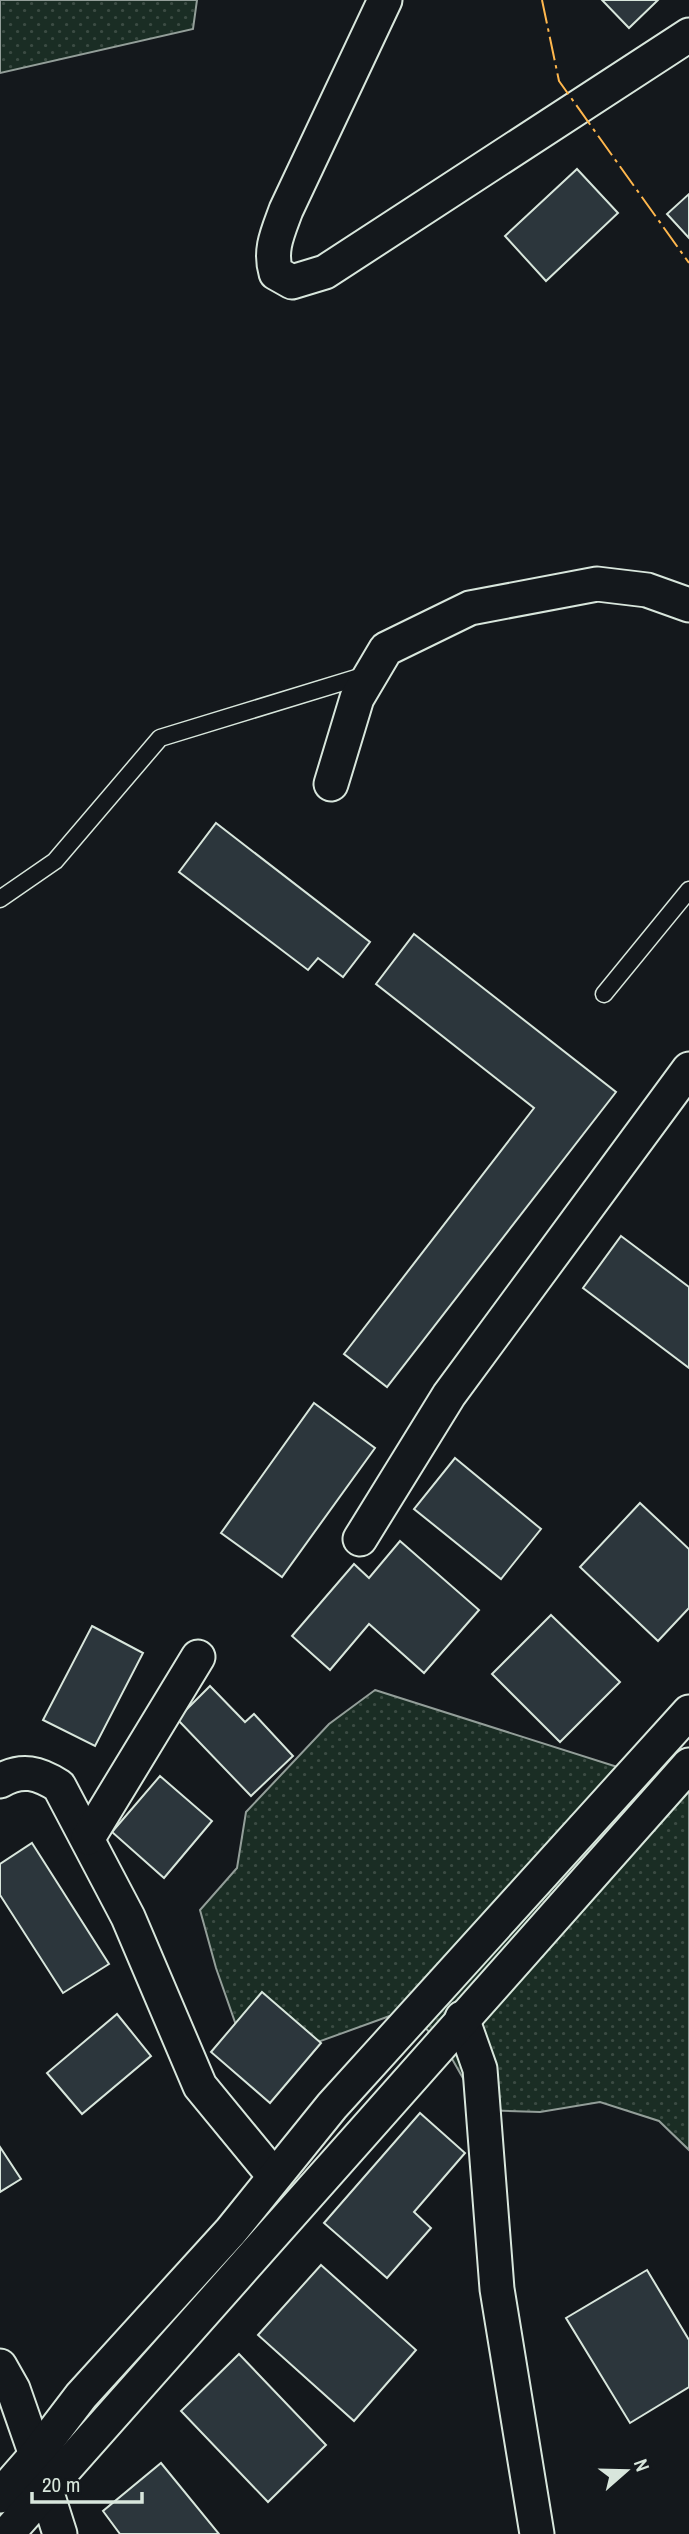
<svg xmlns="http://www.w3.org/2000/svg" width="689" height="2534" viewBox="0 0 689 2534" font-family="'Archivo Narrow',sans-serif">
<style>
.grass{fill:url(#grass-dots);stroke:#939e99;stroke-width:2}
.building{fill:#2c363c;stroke:#d8e6dc;stroke-width:2}
.lines{fill:none;stroke-linecap:round;stroke-linejoin:round}
.lane-casing{stroke:#d8e6dc;stroke-width:19}
.street-casing{stroke:#d8e6dc;stroke-width:37}
.lane{stroke:#14181c;stroke-width:16}
.street{stroke:#14181c;stroke-width:33}
.power{stroke:#ffb74d;stroke-width:2;stroke-dasharray:24 5 3.5 5;stroke-linecap:butt}
</style>
<defs>
<pattern id="grass-dots" width="8" height="8" patternUnits="userSpaceOnUse" patternTransform="scale(1.75)"><rect width="8" height="8" fill="#1a2d24"/><path d="M2 2h.1M6 6h.1" fill="none" stroke="#3b4b43" stroke-width="1.8" stroke-linecap="round"/></pattern>
</defs>
<rect width="100%" height="100%" fill="#14181c"/>
<g class="grass">
<path d="M 0,0 L 197,0 L 193,29 L 0,73 Z"/>
<path d="M 375,1690 L 630,1771 L 689,1776 L 689,2150 L 659,2121 L 600,2102 L 540,2112 L 481,2110 L 451,2057 L 409,2009 L 282,2055 L 236,2025 L 216,1968 L 200,1910 L 237,1868 L 246,1812 L 329,1724 Z"/>
</g>
<g class="building">
<path d="M 602,0 L 658,0 L 629,28 Z"/>
<path d="M 577,169 L 618,213 L 546,281 L 505,236 Z"/>
<path d="M 689,194 L 689,238 L 667,214 Z"/>
<path d="M 216,823 L 370,942 L 343,977 L 318,958 L 308,970 L 179,872 Z"/>
<path d="M 414,934 L 616,1092 L 387,1387 L 344,1354 L 534,1108 L 376,984 Z"/>
<path d="M 621,1236 L 689,1287 L 689,1368 L 583,1288 Z"/>
<path d="M 314,1403 L 375,1448 L 282,1577 L 221,1533 Z"/>
<path d="M 455,1458 L 541,1529 L 501,1579 L 414,1509 Z"/>
<path d="M 640,1503 L 689,1549 L 689,1608 L 658,1641 L 580,1567 Z"/>
<path d="M 400,1541 L 479,1610 L 424,1673 L 369,1624 L 330,1670 L 292,1636 L 354,1564 L 369,1578 Z"/>
<path d="M 551,1615 L 620,1682 L 560,1742 L 492,1674 Z"/>
<path d="M 92,1626 L 143,1653 L 95,1746 L 43,1720 Z"/>
<path d="M 210,1686 L 245,1722 L 254,1714 L 293,1756 L 251,1796 L 177,1719 Z"/>
<path d="M 160,1776 L 212,1821 L 164,1878 L 112,1832 Z"/>
<path d="M 32,1843 L 109,1964 L 63,1993 L 0,1895 L 0,1864 Z"/>
<path d="M 262,1992 L 321,2043 L 270,2103 L 211,2052 Z"/>
<path d="M 117,2014 L 151,2056 L 82,2114 L 47,2073 Z"/>
<path d="M 420,2113 L 465,2153 L 414,2212 L 431,2228 L 387,2278 L 324,2223 Z"/>
<path d="M 0,2147 L 21,2179 L 0,2192 Z"/>
<path d="M 321,2265 L 416,2350 L 354,2421 L 258,2335 Z"/>
<path d="M 647,2270 L 689,2340 L 689,2387 L 630,2423 L 566,2318 Z"/>
<path d="M 239,2354 L 326,2445 L 268,2502 L 181,2411 Z"/>
<path d="M 161,2463 L 219,2534 L 120,2534 L 103,2511 Z"/>
</g>
<g class="lines">
<defs>
<g id="lane">
<path d="M 0,899 L 55,861 L 160,738 L 366,675"/>
<path d="M 604,994 L 689,890"/>
</g>
<g id="street">
<path d="M 385,0 L 286,210 C 278,232 269,250 276,273 L 292,282 L 325,272 L 689,35"/>
<path d="M 331,784 L 357,698 L 386,649 L 470,608 L 597,584 L 647,590 L 689,605"/>
<path d="M 360,1539 L 449,1395 L 689,1069"/>
<path d="M 0,1781 C 22,1768 39,1773 59,1786 L 128,1917 L 200,2086 L 274,2176"/>
<path d="M 88,1838 L 198,1657"/>
<path d="M 462,2018 L 480,2069 L 497,2289 L 537,2534"/>
<path d="M 0,2366 L 13,2389 L 36,2455"/>
<path d="M 46,2490 L 60,2534"/>
<path d="M 0,2496 L 36,2455 L 81,2396 L 231,2231 L 332,2106 L 689,1712"/>
<path d="M 7,2534 L 689,1765"/>
</g>
</defs>
<use href="#lane" class="lane-casing"/>
<use href="#street" class="street-casing"/>
<use href="#lane" class="lane"/>
<use href="#street" class="street"/>
<path class="power" d="M 542,0 L 559,81 L 689,263"/>
</g>
<g transform="translate(626 2471) rotate(70)" stroke="#14181c" stroke-width="5" paint-order="stroke">
<path d="M0-5L12 26L0 18L-12 26Z" fill="#d8e6dc"/>
<text y="-10" font-size="19" font-weight="bold" text-anchor="middle" fill="#d8e6dc">N</text>
</g>
<path d="M32 2492v10h110v-10" fill="none" stroke="#d8e6dc" stroke-width="3.5"/>
<text x="42" y="2492" font-size="21" fill="#d8e6dc" stroke="#14181c" stroke-width="5" paint-order="stroke">20 m</text>
</svg>
